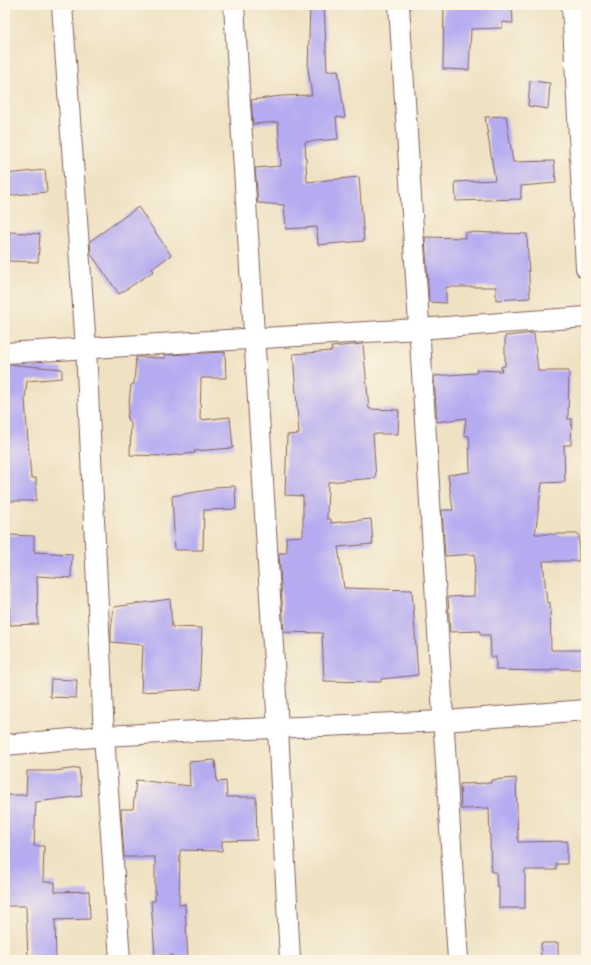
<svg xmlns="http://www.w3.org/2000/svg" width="591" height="965" viewBox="0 0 591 965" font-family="'Shantell Sans',sans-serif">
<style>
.building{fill:#b5abf1}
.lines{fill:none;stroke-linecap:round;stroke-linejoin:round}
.minor-casing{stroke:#846360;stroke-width:22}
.minor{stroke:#fff;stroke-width:20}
</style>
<rect width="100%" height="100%" fill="#fcf5e5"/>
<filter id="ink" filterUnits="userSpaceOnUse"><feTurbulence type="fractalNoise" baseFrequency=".025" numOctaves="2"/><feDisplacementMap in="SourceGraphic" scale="8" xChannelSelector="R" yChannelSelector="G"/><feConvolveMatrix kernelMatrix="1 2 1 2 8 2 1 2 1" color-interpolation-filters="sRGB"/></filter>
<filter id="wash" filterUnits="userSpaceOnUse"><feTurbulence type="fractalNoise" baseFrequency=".012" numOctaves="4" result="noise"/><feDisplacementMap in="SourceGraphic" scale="16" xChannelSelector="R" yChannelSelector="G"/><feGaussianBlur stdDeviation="0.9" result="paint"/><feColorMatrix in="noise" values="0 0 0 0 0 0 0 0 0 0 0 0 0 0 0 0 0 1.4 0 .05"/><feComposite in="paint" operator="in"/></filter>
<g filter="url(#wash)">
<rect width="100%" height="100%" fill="#efe2c3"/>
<g id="blocks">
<g class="building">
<path d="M 310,5 L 324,5 L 327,71 L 338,70 L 345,118 L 336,117 L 338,139 L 305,142 L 307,182 L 359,177 L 364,241 L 318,245 L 317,227 L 286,229 L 284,205 L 258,203 L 255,168 L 281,166 L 278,122 L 253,124 L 251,100 L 281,96 L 312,95 L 308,69 Z"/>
<path d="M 444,5 L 512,5 L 513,23 L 502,22 L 502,28 L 471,29 L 469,70 L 443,69 Z"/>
<path d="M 530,81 L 550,83 L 548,109 L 528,106 Z"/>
<path d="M 506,116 L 513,162 L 554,161 L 556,183 L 521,186 L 521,199 L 456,201 L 455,182 L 495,180 L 485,117 Z"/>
<path d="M 45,170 L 47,192 L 5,196 L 5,174 Z"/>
<path d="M 138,207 L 171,255 L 152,269 L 154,271 L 119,294 L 91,254 L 90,241 Z"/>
<path d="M 10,232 L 40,234 L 38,262 L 8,261 Z"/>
<path d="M 465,232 L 527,234 L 530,298 L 496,300 L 496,287 L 446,287 L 446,303 L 429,302 L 425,237 L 465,238 Z"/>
<path d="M 534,333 L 538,371 L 569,371 L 568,419 L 572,419 L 571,445 L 564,445 L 565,482 L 542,483 L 535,534 L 579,534 L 579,561 L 543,561 L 547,603 L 550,602 L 551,650 L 584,650 L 585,669 L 551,669 L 551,671 L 496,670 L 496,657 L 491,657 L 490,635 L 480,635 L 480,631 L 450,632 L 448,597 L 474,596 L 475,554 L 445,556 L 442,510 L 453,510 L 448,475 L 470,472 L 469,436 L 464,435 L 466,418 L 437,422 L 434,376 L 476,373 L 476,370 L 502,371 L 501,367 L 505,366 L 505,336 Z"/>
<path d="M 363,344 L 369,409 L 399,410 L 398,434 L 373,434 L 376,478 L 328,482 L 327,519 L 331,519 L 331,523 L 371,519 L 373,544 L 338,547 L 344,588 L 412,590 L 418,675 L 381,679 L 381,682 L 324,681 L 322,633 L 284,632 L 279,553 L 287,553 L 286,537 L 303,536 L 303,496 L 285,495 L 287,435 L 299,434 L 293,354 L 332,351 L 331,347 Z"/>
<path d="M 225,352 L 226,378 L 201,378 L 200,420 L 230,417 L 233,448 L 194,451 L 195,453 L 165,456 L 130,455 L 131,421 L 127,420 L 131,385 L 134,384 L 136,357 L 165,358 L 165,355 Z"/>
<path d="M 5,364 L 62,369 L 62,378 L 27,381 L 25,398 L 27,428 L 31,478 L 36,478 L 36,501 L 5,501 Z"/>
<path d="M 235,486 L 236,509 L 204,510 L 203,550 L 175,550 L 172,496 L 214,489 L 214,487 Z"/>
<path d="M 8,535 L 34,536 L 34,552 L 72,554 L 71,578 L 37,576 L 38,624 L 10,625 L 7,562 Z"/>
<path d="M 170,599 L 172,627 L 202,628 L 200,672 L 201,689 L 141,692 L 143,645 L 111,642 L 111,629 L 114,607 Z"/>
<path d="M 51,679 L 77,680 L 76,698 L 50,697 Z"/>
<path d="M 215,760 L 217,782 L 226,781 L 227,797 L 256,797 L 257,840 L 222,841 L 222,851 L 180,850 L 179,905 L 185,904 L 188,960 L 173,960 L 172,955 L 155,956 L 151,901 L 155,901 L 155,857 L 124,857 L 121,809 L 133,809 L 136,780 L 190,786 L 189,762 Z"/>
<path d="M 79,768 L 82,796 L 36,802 L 34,846 L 44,846 L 43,882 L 55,882 L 55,892 L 89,891 L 90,919 L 55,920 L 56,960 L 28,960 L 26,906 L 5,906 L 5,795 L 26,795 L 27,771 L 54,771 Z"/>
<path d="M 516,778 L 518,842 L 567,841 L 567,864 L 556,864 L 556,870 L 525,870 L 525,908 L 499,908 L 499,886 L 497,886 L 496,872 L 491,872 L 489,808 L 461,809 L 460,784 L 491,783 L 491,780 Z"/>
<rect x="541" y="943" width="17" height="17"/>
</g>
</g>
</g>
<g filter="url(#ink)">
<use href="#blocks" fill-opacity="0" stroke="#846360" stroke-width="1"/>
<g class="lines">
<defs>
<g id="minor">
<path d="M 62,5 L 86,348 L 104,736 L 120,960"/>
<path d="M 234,5 L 278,728 L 290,960"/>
<path d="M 399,5 C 418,323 440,642 458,960"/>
<path d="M 572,5 L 586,268"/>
<path d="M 5,353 L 418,329 L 586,317"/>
<path d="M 5,745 L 104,736 L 198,731 L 445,721 L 586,710"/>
</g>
</defs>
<use href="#minor" class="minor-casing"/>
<use href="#minor" class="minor"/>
</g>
</g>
<rect width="591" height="965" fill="none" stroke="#fcf5e5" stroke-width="20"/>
</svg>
